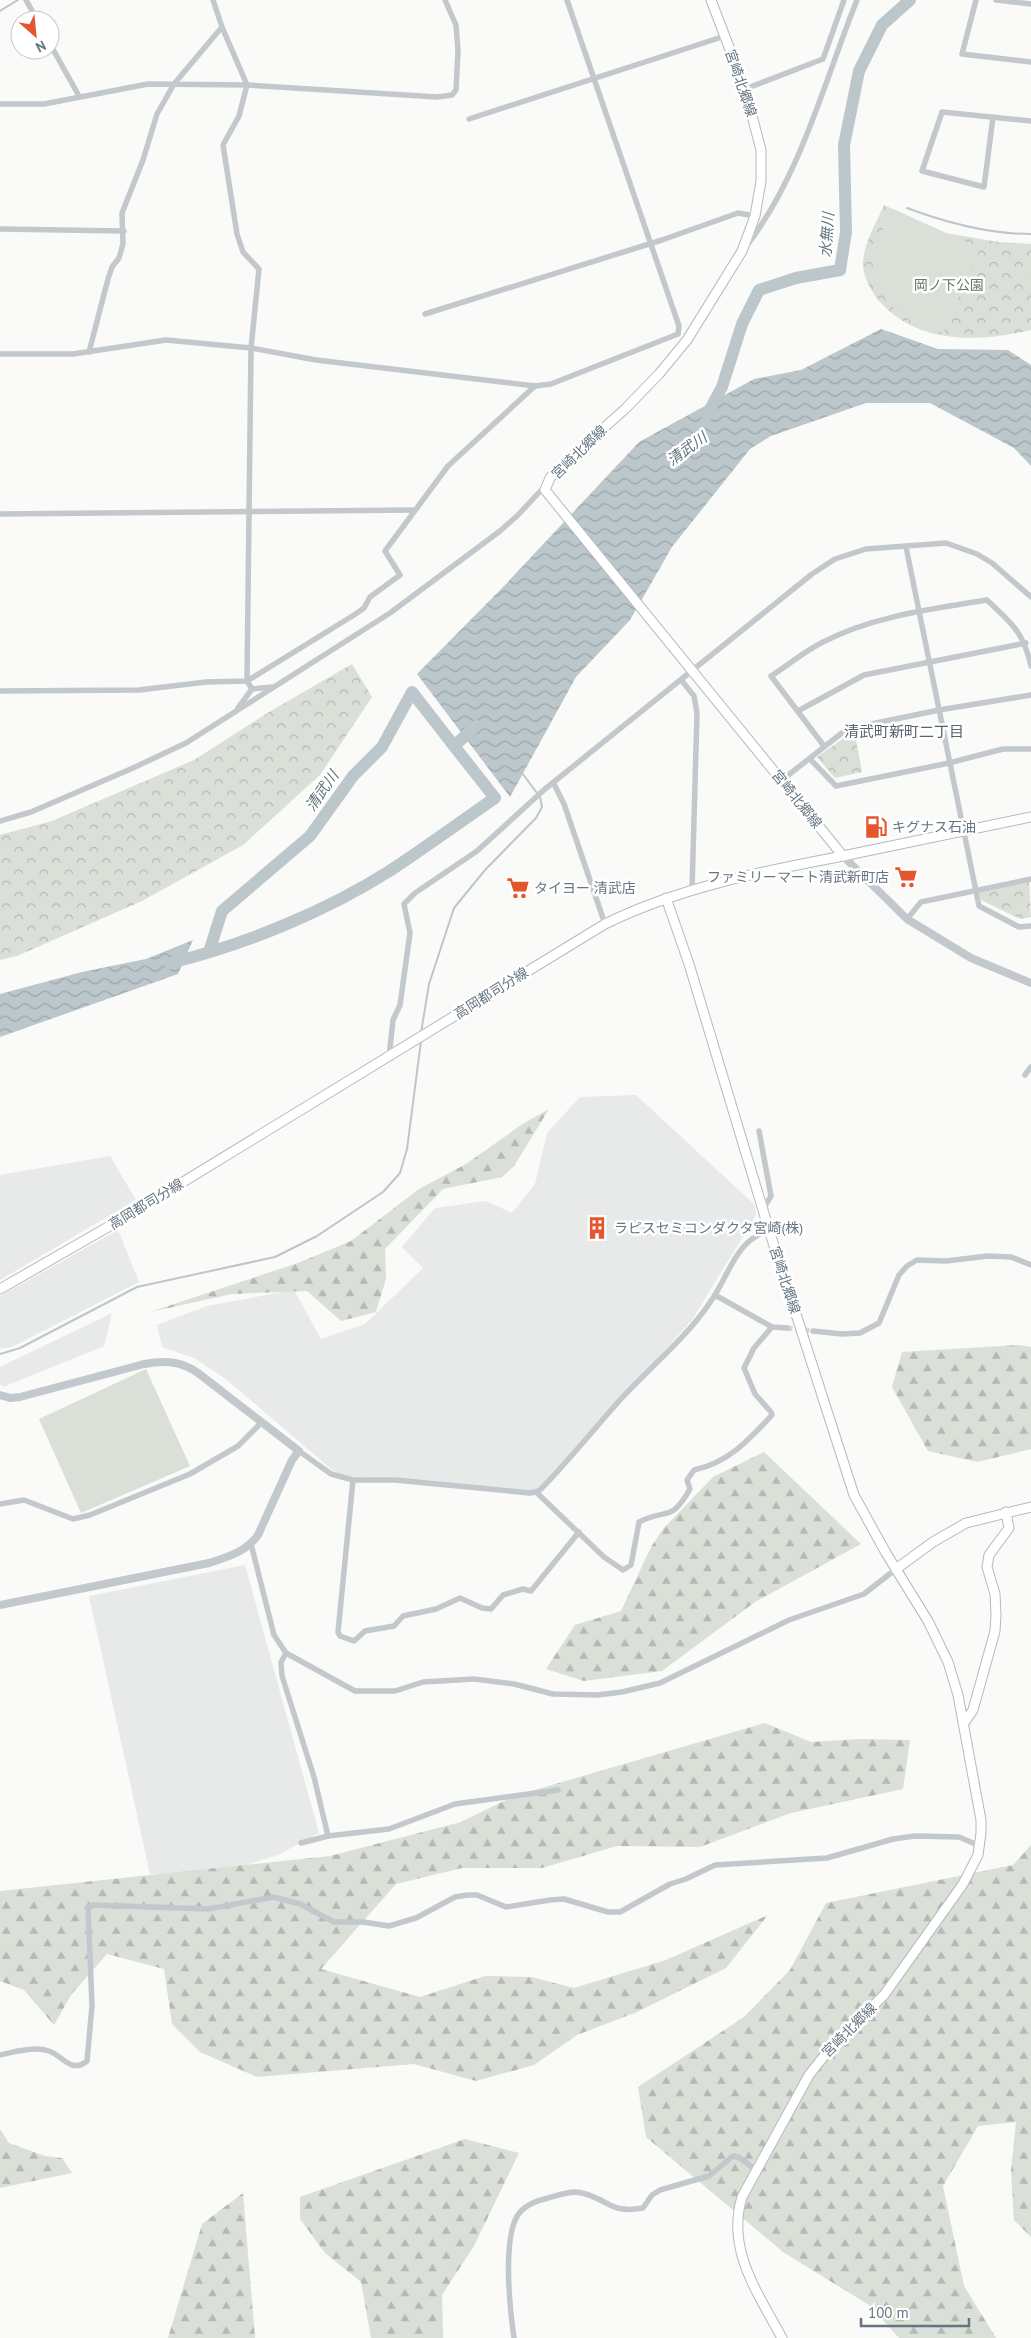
<svg xmlns="http://www.w3.org/2000/svg" width="1031" height="2338" viewBox="0 0 1031 2338" font-family="'PT Sans','Noto Sans JP',sans-serif">
<style>
.built{fill:#e8e9e9}
.forest{fill:url(#forest-firs)}
.park{fill:url(#park-crowns)}
.garden{fill:#dadfd7}
.water{fill:url(#water-waves)}
.lines{fill:none;stroke-linecap:round;stroke-linejoin:round}
.stream{stroke:#bbc7cb;stroke-width:2}
.river{stroke:#bbc7cb;stroke-width:12}
.minor-tunnel{stroke:#d5d9db;stroke-width:5.5;stroke-dasharray:5.5 3;stroke-linecap:butt}
.primary-casing{stroke:#b5babe;stroke-width:11}
.minor{stroke:#c3c8cc;stroke-width:5.5}
.tertiary{stroke:#c3c8cc;stroke-width:8}
.primary{stroke:#fff;stroke-width:9}
.labels{text-anchor:middle;stroke-width:5;stroke-linejoin:round;paint-order:stroke}
.street-label{font-size:14px;fill:#657683;stroke:#fff}
.park-label{font-size:14px;fill:#687a64;stroke:#fff}
.poi-label{font-size:14px;fill:#657683;stroke:#fff;text-anchor:start}
.water-label{font-size:15px;font-style:italic;fill:#60757c;stroke:#fff}
.neighbourhood-label{font-size:15px;fill:#57646e;stroke:#fff}
</style>
<defs>
<pattern id="forest-firs" width="22" height="20" patternUnits="userSpaceOnUse" patternTransform="scale(1.25)"><rect width="22" height="20" fill="#dadfd7"/><path d="M5 1l3.5 6h-7zM16 11l3.5 6h-7z" fill="#b4b9b4"/></pattern>
<pattern id="park-crowns" width="20" height="18" patternUnits="userSpaceOnUse" patternTransform="scale(1.25)"><rect width="20" height="18" fill="#dadfd7"/><path d="M2 6a3 3 0 1 1 6 0M12 15a3 3 0 1 1 6 0" fill="none" stroke="#b4b9b4"/></pattern>
<pattern id="water-waves" width="16" height="10" patternUnits="userSpaceOnUse" patternTransform="scale(1.25)"><rect width="16" height="10" fill="#bbc7cb"/><path d="M0 5q4-4 8 0t8 0" fill="none" stroke="#9ca6aa"/></pattern>
</defs>
<rect width="100%" height="100%" fill="#fafaf8"/>
<g class="built">
<path d="M 636,1095 L 755,1205 L 756,1215 L 692,1320 L 535,1494 L 338,1475 L 227,1380 L 194,1358 L 162,1347 L 157,1325 L 207,1306 L 294,1290 L 321,1339 L 365,1324 L 423,1268 L 402,1247 L 435,1208 L 486,1201 L 512,1213 L 535,1184 L 547,1133 L 580,1097 Z"/>
<path d="M 110,1156 L 136,1200 L 0,1280 L 0,1175 Z"/>
<path d="M 118,1230 L 139,1282 L 12,1347 L 0,1349 L 0,1296 Z"/>
<path d="M 112,1313 L 104,1346 L 3,1387 L 0,1384 L 0,1367 Z"/>
<path d="M 245,1565 L 319,1833 L 278,1855 L 214,1875 L 150,1874 L 89,1596 Z"/>
</g>
<g class="forest">
<path d="M 549,1109 L 514,1166 L 502,1177 L 443,1189 L 385,1249 L 386,1279 L 376,1312 L 341,1321 L 307,1291 L 232,1294 L 150,1312 L 298,1263 L 351,1241 L 419,1189 L 466,1164 L 524,1123 Z"/>
<path d="M 1019,1345 L 1031,1347 L 1031,1449 L 977,1462 L 928,1451 L 892,1387 L 902,1352 Z"/>
<path d="M 764,1452 L 861,1544 L 755,1602 L 662,1671 L 584,1681 L 546,1669 L 575,1625 L 621,1611 L 651,1547 L 663,1529 L 713,1477 Z"/>
<path d="M 765,1723 L 811,1742 L 860,1739 L 910,1740 L 903,1789 L 791,1813 L 700,1847 L 617,1846 L 542,1868 L 462,1868 L 396,1884 L 321,1969 L 420,1997 L 485,1976 L 531,1977 L 574,1988 L 666,1960 L 768,1915 L 726,1968 L 637,2012 L 577,2035 L 534,2065 L 476,2081 L 414,2064 L 257,2077 L 200,2052 L 172,2024 L 164,1969 L 107,1954 L 71,1995 L 54,2025 L 24,1990 L 0,1981 L 0,1891 L 330,1856 L 461,1822 L 514,1796 Z"/>
<path d="M 1031,1845 L 1031,2237 L 1014,2220 L 1011,2170 L 1016,2122 L 978,2126 L 943,2186 L 964,2286 L 996,2338 L 899,2338 L 869,2305 L 783,2252 L 646,2137 L 638,2087 L 744,2017 L 790,1970 L 826,1903 L 1013,1865 Z"/>
<path d="M 0,2129 L 9,2143 L 45,2156 L 62,2158 L 72,2173 L 0,2188 Z"/>
<path d="M 465,2139 L 519,2153 L 474,2246 L 442,2295 L 443,2338 L 371,2338 L 361,2282 L 325,2253 L 300,2219 L 300,2197 Z"/>
<path d="M 243,2193 L 255,2338 L 168,2338 L 202,2224 Z"/>
</g>
<g class="park">
<path d="M 884,205 L 945,233 L 999,242 L 1031,244 L 1031,330 C 980,342 920,345 881,303 C 872,293 862,276 863,262 C 864,242 877,222 884,205 Z"/>
<path d="M 352,664 L 372,697 L 320,775 L 243,845 L 142,901 L 17,956 L 0,960 L 0,835 L 52,821 L 194,760 L 269,712 Z"/>
<path d="M 855,734 L 862,772 L 835,778 L 817,757 L 844,738 Z"/>
<path d="M 1029,882 L 1031,917 L 1020,919 L 981,900 L 979,891 Z"/>
</g>
<g class="garden">
<path d="M 893,209 L 966,242 L 974,247 L 978,253 L 944,332 C 905,329 862,289 875,247 C 879,234 887,221 893,209 Z"/>
<path d="M 1031,261 L 1031,294 L 1024,262 Z"/>
<path d="M 146,1369 L 190,1466 L 81,1513 L 39,1419 Z"/>
</g>
<g class="water">
<path d="M 881,329 L 938,349 L 1008,350 L 1031,365 L 1031,466 L 1014,448 L 930,403 L 866,403 L 771,436 L 750,449 L 672,547 L 630,620 L 576,677 L 510,797 L 417,674 L 505,585 L 639,442 L 754,379 L 801,370 Z"/>
<path d="M 193,940 L 178,974 L 0,1037 L 0,994 L 82,972 L 146,959 Z"/>
</g>
<g class="lines">
<g class="stream">
<path d="M 0,11 L 18,0"/>
<path d="M 907,208 C 947,223 988,234 1031,234"/>
<path d="M 522,773 L 537,793"/>
<path d="M 421,1033 L 429,984 L 454,908 L 485,870 L 536,818 L 542,807 L 540,797"/>
<path d="M 0,1354 L 20,1348 L 137,1287 L 275,1257 L 317,1236 L 383,1192 L 400,1173 L 407,1149 L 421,1041"/>
</g>
<g class="river">
<path d="M 707,415 L 722,387 L 742,324 L 759,290 L 796,278 L 840,270 L 846,232 L 844,145 L 859,71 L 882,25 L 910,0"/>
<path d="M 209,952 L 222,911 L 310,836 L 353,776 L 382,747 L 412,692 L 454,746"/>
<path d="M 170,963 C 244,945 327,911 391,870 C 426,847 460,822 495,798 L 454,746 L 476,726"/>
</g>
<path class="minor-tunnel" d="M 787,1328 L 813,1331"/>
<defs>
<g id="primary">
<path d="M 711,0 L 745,89 L 761,150 L 761,181 L 755,216 L 742,251 L 687,340 L 659,374 L 625,409 L 558,469 L 550,478 L 545,490 L 843,856"/>
<path d="M 666,898 L 689,964 L 769,1230 L 854,1495 L 886,1553 L 928,1621 L 948,1662 L 958,1695 L 981,1820 L 981,1833 L 978,1855 L 963,1884 L 884,1995 L 832,2046 L 809,2075 L 742,2197 C 726,2250 758,2293 782,2338"/>
<path d="M 0,1289 L 134,1212 L 605,924 C 678,888 759,872 838,857 C 902,844 966,830 1031,817"/>
<path d="M 896,1569 L 933,1542 L 966,1523 L 1031,1507"/>
<path d="M 964,1723 L 973,1710 L 995,1631 L 996,1615 L 995,1594 L 987,1567 L 989,1555 L 1009,1528 L 1006,1512"/>
</g>
</defs>
<use href="#primary" class="primary-casing"/>
<g class="minor">
<path d="M 26,0 L 37,20"/>
<path d="M 213,0 L 222,27 L 247,85 L 239,116 L 223,145 L 237,234 L 243,252 L 259,269 L 251,348 L 247,681 L 252,689"/>
<path d="M 567,0 L 679,326 L 678,334"/>
<path d="M 976,0 L 962,54 L 1031,62"/>
<path d="M 996,0 L 1031,4"/>
<path d="M 50,44 L 79,96"/>
<path d="M 745,89 L 823,59 L 844,0"/>
<path d="M 0,104 L 44,104 L 148,84 L 247,85 L 437,97 L 452,95 L 456,90 L 458,50 L 456,25 L 445,0"/>
<path d="M 993,117 L 984,187 L 922,171 L 942,112 L 1031,121"/>
<path d="M 469,119 L 725,36"/>
<path d="M 0,229 L 124,231"/>
<path d="M 748,244 C 802,172 824,82 857,0"/>
<path d="M 425,314 L 662,240 L 738,213 L 755,216"/>
<path d="M 89,352 L 108,279 L 112,267 L 119,258 L 123,244 L 122,213 L 143,160 L 157,114 L 174,84 L 222,27"/>
<path d="M 0,354 L 73,354 L 166,340 L 251,348 L 316,360 L 535,386 L 551,384 L 678,334"/>
<path d="M 0,514 L 415,510"/>
<path d="M 906,547 L 979,906 L 1019,927 L 1031,926"/>
<path d="M 682,681 L 694,696 L 697,713 L 692,890"/>
<path d="M 0,691 L 139,690 L 206,682 L 247,681 L 354,615 L 364,608 L 370,597 L 400,575 L 385,551 L 448,466 L 535,386"/>
<path d="M 238,708 L 252,689 L 272,687"/>
<path d="M 798,711 L 864,675 L 1026,643"/>
<path d="M 824,746 L 771,676 C 788,665 805,651 823,642 C 873,616 932,609 987,600 C 1012,624 1023,631 1031,666"/>
<path d="M 810,759 L 836,786 L 949,763 L 1003,749 L 1031,749"/>
<path d="M 782,780 L 847,729 L 939,710 L 1031,695"/>
<path d="M 554,784 L 564,804 L 605,924"/>
<path d="M 0,821 L 31,812 L 133,768 L 186,743 L 390,613 L 500,531 L 518,515 L 545,486"/>
<path d="M 907,919 L 921,902 L 1031,879"/>
<path d="M 389,1057 L 393,1020 L 400,1005 L 410,933 L 404,904 L 415,893 L 477,851 L 545,789 L 812,574 L 835,559 L 866,549 L 946,543 L 977,554 L 992,563 L 1031,597"/>
<path d="M 1025,1075 L 1031,1067"/>
<path d="M 759,1131 L 771,1196 L 763,1209"/>
<path d="M 715,1295 L 772,1327 L 787,1328"/>
<path d="M 813,1331 L 842,1334 L 860,1333 L 879,1323 L 899,1275 L 907,1266 L 917,1260 L 946,1261 L 988,1256 L 1011,1257 L 1031,1265"/>
<path d="M 299,1451 L 331,1474 L 353,1480 L 395,1480 L 530,1493 L 539,1491 C 568,1462 593,1430 620,1400 C 651,1366 688,1337 713,1298 C 731,1271 735,1242 769,1230"/>
<path d="M 353,1480 L 338,1632 L 340,1636 L 354,1641 L 365,1631 L 394,1626 L 403,1616 L 436,1609 L 460,1598 L 482,1608 L 491,1609 L 503,1595 L 523,1589 L 531,1591 L 579,1532"/>
<path d="M 536,1492 L 604,1557 L 623,1570 L 631,1565 L 639,1522 C 668,1507 670,1524 690,1489 L 687,1480 L 694,1470 C 728,1463 749,1440 772,1415 L 771,1412 L 755,1394 L 744,1368 L 754,1348 L 772,1327"/>
<path d="M 0,1504 L 24,1500 L 73,1519 L 90,1515 L 190,1474 L 238,1446 L 262,1422"/>
<path d="M 251,1544 L 274,1635 L 286,1653 L 355,1691 L 395,1691 L 423,1682 L 474,1679 L 514,1684 L 553,1694 L 597,1695 L 622,1692 L 660,1683 L 789,1620 L 864,1594 L 896,1569"/>
<path d="M 286,1653 L 281,1662 L 282,1676 L 314,1777 L 328,1836"/>
<path d="M 301,1843 L 328,1836 L 389,1829 L 455,1804 L 558,1790"/>
<path d="M 0,2055 C 13,2052 35,2046 49,2051 C 63,2056 71,2074 87,2061 L 92,2006 L 88,1907 L 93,1905 L 208,1909 L 274,1897 L 300,1904 L 334,1922 L 363,1922 L 389,1926 L 416,1918 L 455,1897 L 467,1895 L 477,1895 L 506,1907 L 550,1900 L 564,1899 L 608,1912 L 620,1912 L 670,1884 L 686,1879 L 715,1865 L 827,1858 L 893,1839 L 915,1836 L 959,1837 L 980,1846"/>
<path d="M 514,2338 C 510,2310 501,2231 521,2211 C 528,2204 539,2200 548,2198 C 558,2195 572,2190 582,2193 C 610,2200 610,2214 643,2208 L 652,2195 L 660,2190 L 709,2176 L 733,2156 L 740,2158 L 755,2169"/>
</g>
<g class="tertiary">
<path d="M 843,856 L 907,919 L 971,958 L 1031,983"/>
<path d="M 0,1395 L 10,1398 L 20,1397 L 144,1364 C 165,1360 181,1361 198,1373 L 299,1451 L 292,1460 L 258,1535 C 247,1551 228,1557 209,1563 L 0,1605"/>
</g>
<use href="#primary" class="primary"/>
</g>
<defs>
<symbol id="fuel-bare" viewBox="-9 -9 18 18"><path d="M-5.5-6h7V0h2V4h1.3V-2.5L3-4.5l.8-.8L6-3V5H2.5V1h-1V6h-7ZM-4.2-4.7v3.2H.2V-4.7Z" fill="#e4572e" stroke="#fff" stroke-width="2.5" paint-order="stroke"/></symbol>
<symbol id="supermarket-bare" viewBox="-9 -9 18 18"><path d="M-6-5.5h2.5l.6 2H6L4.5 2H-2.5L-4.4-4H-6ZM-1.5 3.2a1.3 1.3 0 1 0 .1 0ZM3 3.2a1.3 1.3 0 1 0 .1 0Z" fill="#e4572e" stroke="#fff" stroke-width="2.5" paint-order="stroke"/></symbol>
<symbol id="building-bare" viewBox="-9 -9 18 18"><path d="M-4-6H4V6H1V3H-1V6H-4ZM-2.5-4.3h1.7v1.8h-1.7ZM.8-4.3h1.7v1.8H.8ZM-2.5-1h1.7V.8h-1.7ZM.8-1h1.7V.8H.8Z" fill="#e4572e" stroke="#fff" stroke-width="2.5" paint-order="stroke"/></symbol>
</defs>
<g fill-rule="evenodd">
<use href="#fuel-bare" x="860" y="811" width="32" height="32"/>
<use href="#supermarket-bare" x="890" y="861" width="32" height="32"/>
<use href="#supermarket-bare" x="502" y="872" width="32" height="32"/>
<use href="#building-bare" x="581" y="1212" width="32" height="32"/>
</g>
<g class="labels">
<g class="street-label">
<text transform="translate(741 83) rotate(71)" y="5">宮崎北郷線</text>
<text transform="translate(579 452) rotate(-44)" y="5">宮崎北郷線</text>
<text transform="translate(797 799) rotate(51)" y="5">宮崎北郷線</text>
<text transform="translate(491 993) rotate(-32)" y="5">高岡都司分線</text>
<text transform="translate(146 1204) rotate(-31)" y="5">高岡都司分線</text>
<text transform="translate(785 1280) rotate(72)" y="5">宮崎北郷線</text>
<text transform="translate(849 2030) rotate(-45)" y="5">宮崎北郷線</text>
</g>
<g class="park-label">
<text x="949" y="290">岡ノ下公園</text>
</g>
<g class="poi-label">
<text x="892" y="832">キグナス石油</text>
<text x="889" y="882" text-anchor="end">ファミリーマート清武新町店</text>
<text x="534" y="893">タイヨー 清武店</text>
<text x="614" y="1233">ラピスセミコンダクタ宮崎(株)</text>
</g>
<g class="water-label">
<text transform="translate(827 235) rotate(-86)" y="5">水無川</text>
<text transform="translate(687 449) rotate(-36)" y="5">清武川</text>
<text transform="translate(322 791) rotate(-55)" y="5">清武川</text>
</g>
<g class="neighbourhood-label">
<text x="904" y="737">清武町新町二丁目</text>
</g>
</g>
<g transform="translate(35 35) rotate(153)"><circle r="24" fill="#ffffff" stroke="#c1c8cd"/>
<path d="M0-4L9 19L0 12L-9 19Z" fill="#e4572e"/>
<text y="-8" font-size="14" font-weight="bold" text-anchor="middle" fill="#657683">N</text>
</g>
<path d="M861 2318v8h108v-8" fill="none" stroke="#657683" stroke-width="2.5"/>
<text x="868" y="2318" font-size="15" fill="#657683" stroke="#ffffff" stroke-width="4" paint-order="stroke">100 m</text>
</svg>
